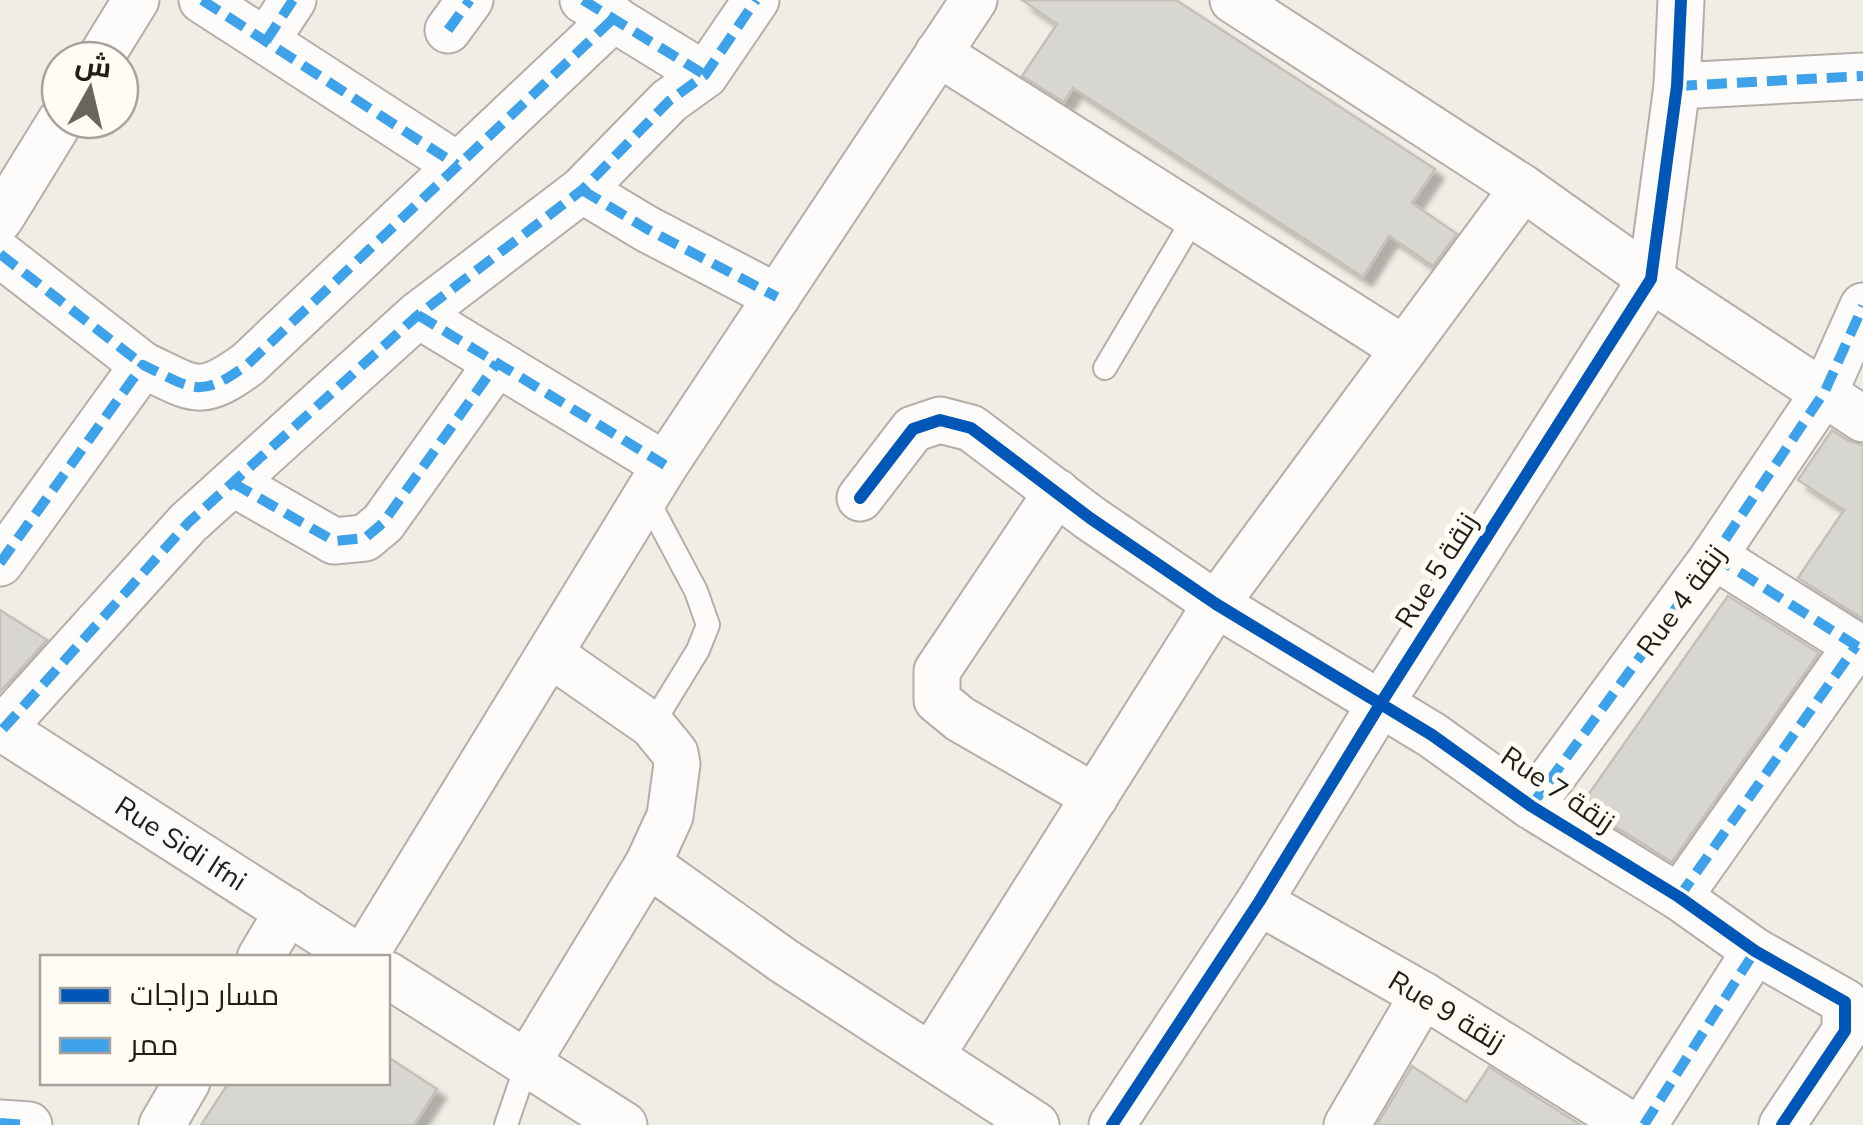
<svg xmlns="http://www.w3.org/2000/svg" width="1863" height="1125" viewBox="0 0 1863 1125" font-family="'Nunito Sans',Cairo,sans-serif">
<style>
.building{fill:#d8d6d0;stroke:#c3c0ba;stroke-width:2.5;filter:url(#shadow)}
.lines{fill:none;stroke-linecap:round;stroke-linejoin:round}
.lane-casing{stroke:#b2afa9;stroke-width:26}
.street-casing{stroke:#b2afa9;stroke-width:49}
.lane{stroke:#fdfcfb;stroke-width:22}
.street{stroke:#fdfcfb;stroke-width:45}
.quiet{stroke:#3da2ea;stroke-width:10;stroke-dasharray:20 10;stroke-linecap:butt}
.cycleway-casing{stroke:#fffcf6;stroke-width:19}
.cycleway{stroke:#0057b8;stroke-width:12}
.labels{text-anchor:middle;stroke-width:10;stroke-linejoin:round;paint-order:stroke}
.street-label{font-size:28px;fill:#201e19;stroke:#fffcf6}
</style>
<defs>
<filter id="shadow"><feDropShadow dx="9" dy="9" stdDeviation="2.5" flood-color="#0004"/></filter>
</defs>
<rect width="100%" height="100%" fill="#f0ede5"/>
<g class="building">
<path d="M 1022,0 L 1176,0 L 1435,169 L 1412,203 L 1457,234 L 1433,266 L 1389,236 L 1363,277 L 1073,88 L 1064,102 L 1022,76 L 1057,24 Z"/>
<path d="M 1832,430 L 1849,441 L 1863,445 L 1863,619 L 1798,578 L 1844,510 L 1798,480 Z"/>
<path d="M 1728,596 L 1819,653 L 1672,862 L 1581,805 Z"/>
<path d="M 0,610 L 47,640 L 0,692 Z"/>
<path d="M 388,1057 L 437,1089 L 414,1125 L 201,1125 L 229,1082 L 388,1082 Z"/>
<path d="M 1412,1066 L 1466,1102 L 1489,1067 L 1581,1125 L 1377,1125 Z"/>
</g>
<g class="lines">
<defs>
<g id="lane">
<path d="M 1105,368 L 1195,216"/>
<path d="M 646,497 L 696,591 L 708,625 L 698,650 L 652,725"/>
<path d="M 506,1125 L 527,1063"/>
</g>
<g id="street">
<path d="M 202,0 L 457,165"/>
<path d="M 583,0 L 705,75"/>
<path d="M 1233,0 L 1523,188 L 1651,279 L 1863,419"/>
<path d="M 448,30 L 470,0"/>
<path d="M 266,41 L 293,0"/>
<path d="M 938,53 L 1404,349"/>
<path d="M 99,60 L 136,0"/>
<path d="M 1677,86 L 1863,76"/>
<path d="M 582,190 L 647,229 L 777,297"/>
<path d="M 0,219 L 61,120"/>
<path d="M 0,254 L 143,365"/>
<path d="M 418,315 L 665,465"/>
<path d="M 233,483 L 334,541 L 365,538 L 383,523 L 497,363"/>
<path d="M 1057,492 L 937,671 L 937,700 L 960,719 L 1095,797"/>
<path d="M 860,498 L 913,429 L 940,420 L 971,428 L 1090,518 L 1216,604 L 1432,735 L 1531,806 L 1679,897 L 1755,951 L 1845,1002 L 1845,1031 L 1782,1125"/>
<path d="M 1714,556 L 1863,650"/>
<path d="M 0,563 L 143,365 C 194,389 199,400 248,364 L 614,18"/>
<path id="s1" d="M 0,727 L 360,958"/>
<path d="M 0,731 L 188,523 L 418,315 L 582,190 L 669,101 L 705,75 L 756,0"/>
<path d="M 1531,806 L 1714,556 L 1825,391 L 1863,306"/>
<path d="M 648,864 L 784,961 L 1036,1125"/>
<path d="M 1679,897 L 1856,646"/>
<path d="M 1259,902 L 1423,995 L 1631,1125"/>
<path d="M 260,958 L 288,911"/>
<path d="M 363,958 L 665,465 L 974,0"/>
<path d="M 388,975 L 624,1125"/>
<path d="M 931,1056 L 1216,604 L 1523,188"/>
<path d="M 527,1063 L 648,864 L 670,816 L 677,764 L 675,753 L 652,725 L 550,654"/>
<path d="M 0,1123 L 29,1125"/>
<path d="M 162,1125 L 187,1082"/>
<path d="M 1112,1125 L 1259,902 L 1381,703 L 1651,279 L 1677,86 L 1681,0"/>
<path d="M 1347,1125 L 1423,995"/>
<path d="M 1644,1125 L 1755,951"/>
</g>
</defs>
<use href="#lane" class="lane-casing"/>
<use href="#street" class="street-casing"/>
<use href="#lane" class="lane"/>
<use href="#street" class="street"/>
<g class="quiet">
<path d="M 202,0 L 457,165"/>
<path d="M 583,0 L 705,75"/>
<path d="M 448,30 L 470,0"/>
<path d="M 266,41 L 293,0"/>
<path d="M 1677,86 L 1863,76"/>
<path d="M 582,190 L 647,229 L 777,297"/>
<path d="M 0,254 L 143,365"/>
<path d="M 418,315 L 665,465"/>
<path d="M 233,483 L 334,541 L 365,538 L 383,523 L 497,363"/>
<path d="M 1714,556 L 1863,650"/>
<path d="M 0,563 L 143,365 C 194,389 199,400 248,364 L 614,18"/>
<path d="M 3,729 L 188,523 L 418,315 L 582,190 L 669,101 L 705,75 L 756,0"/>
<path d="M 1531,806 L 1714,556 L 1825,391 L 1863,306"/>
<path d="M 1679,897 L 1856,646"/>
<path d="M 0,1123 L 29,1125"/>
<path d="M 1644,1125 L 1755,951"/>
</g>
<defs>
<g id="cycleway">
<path d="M 860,498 L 913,429 L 940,420 L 971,428 L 1090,518 L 1216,604 L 1432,735 L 1531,806 L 1679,897 L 1755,951 L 1845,1002 L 1845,1031 L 1782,1125"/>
<path d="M 1112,1125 L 1259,902 L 1381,703 L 1651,279 L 1677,86 L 1681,0"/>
</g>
</defs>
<use href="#cycleway" class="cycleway-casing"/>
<use href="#cycleway" class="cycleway"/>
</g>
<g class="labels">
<g class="street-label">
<text transform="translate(1436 570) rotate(-58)" y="10">Rue 5 زنقة</text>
<text transform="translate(1681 600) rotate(-54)" y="10">Rue 4 زنقة</text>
<text transform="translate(1558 789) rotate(34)" y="10">Rue 7 زنقة</text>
<text dy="10" stroke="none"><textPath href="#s1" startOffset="215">Rue Sidi Ifni</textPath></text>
<text transform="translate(1447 1011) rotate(31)" y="10">Rue 9 زنقة</text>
</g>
</g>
<rect x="40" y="955" width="350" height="130" fill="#fffcf6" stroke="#a6a39e" stroke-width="2.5"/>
<rect x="60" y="988" width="50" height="15" fill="#0057b8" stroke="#a6a39e" stroke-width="2.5"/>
<text x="130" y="1005" font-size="30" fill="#201e19">مسار دراجات</text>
<rect x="60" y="1038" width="50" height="15" fill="#3da2ea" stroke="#a6a39e" stroke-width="2.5"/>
<text x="130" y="1055" font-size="30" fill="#201e19">ممر</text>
<g transform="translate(90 90) rotate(8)"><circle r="48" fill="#fffcf6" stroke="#a6a39e" stroke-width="2.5"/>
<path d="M0-8L18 38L0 25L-18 38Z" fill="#696660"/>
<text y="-15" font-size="28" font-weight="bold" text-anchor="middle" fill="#201e19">ش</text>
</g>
</svg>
